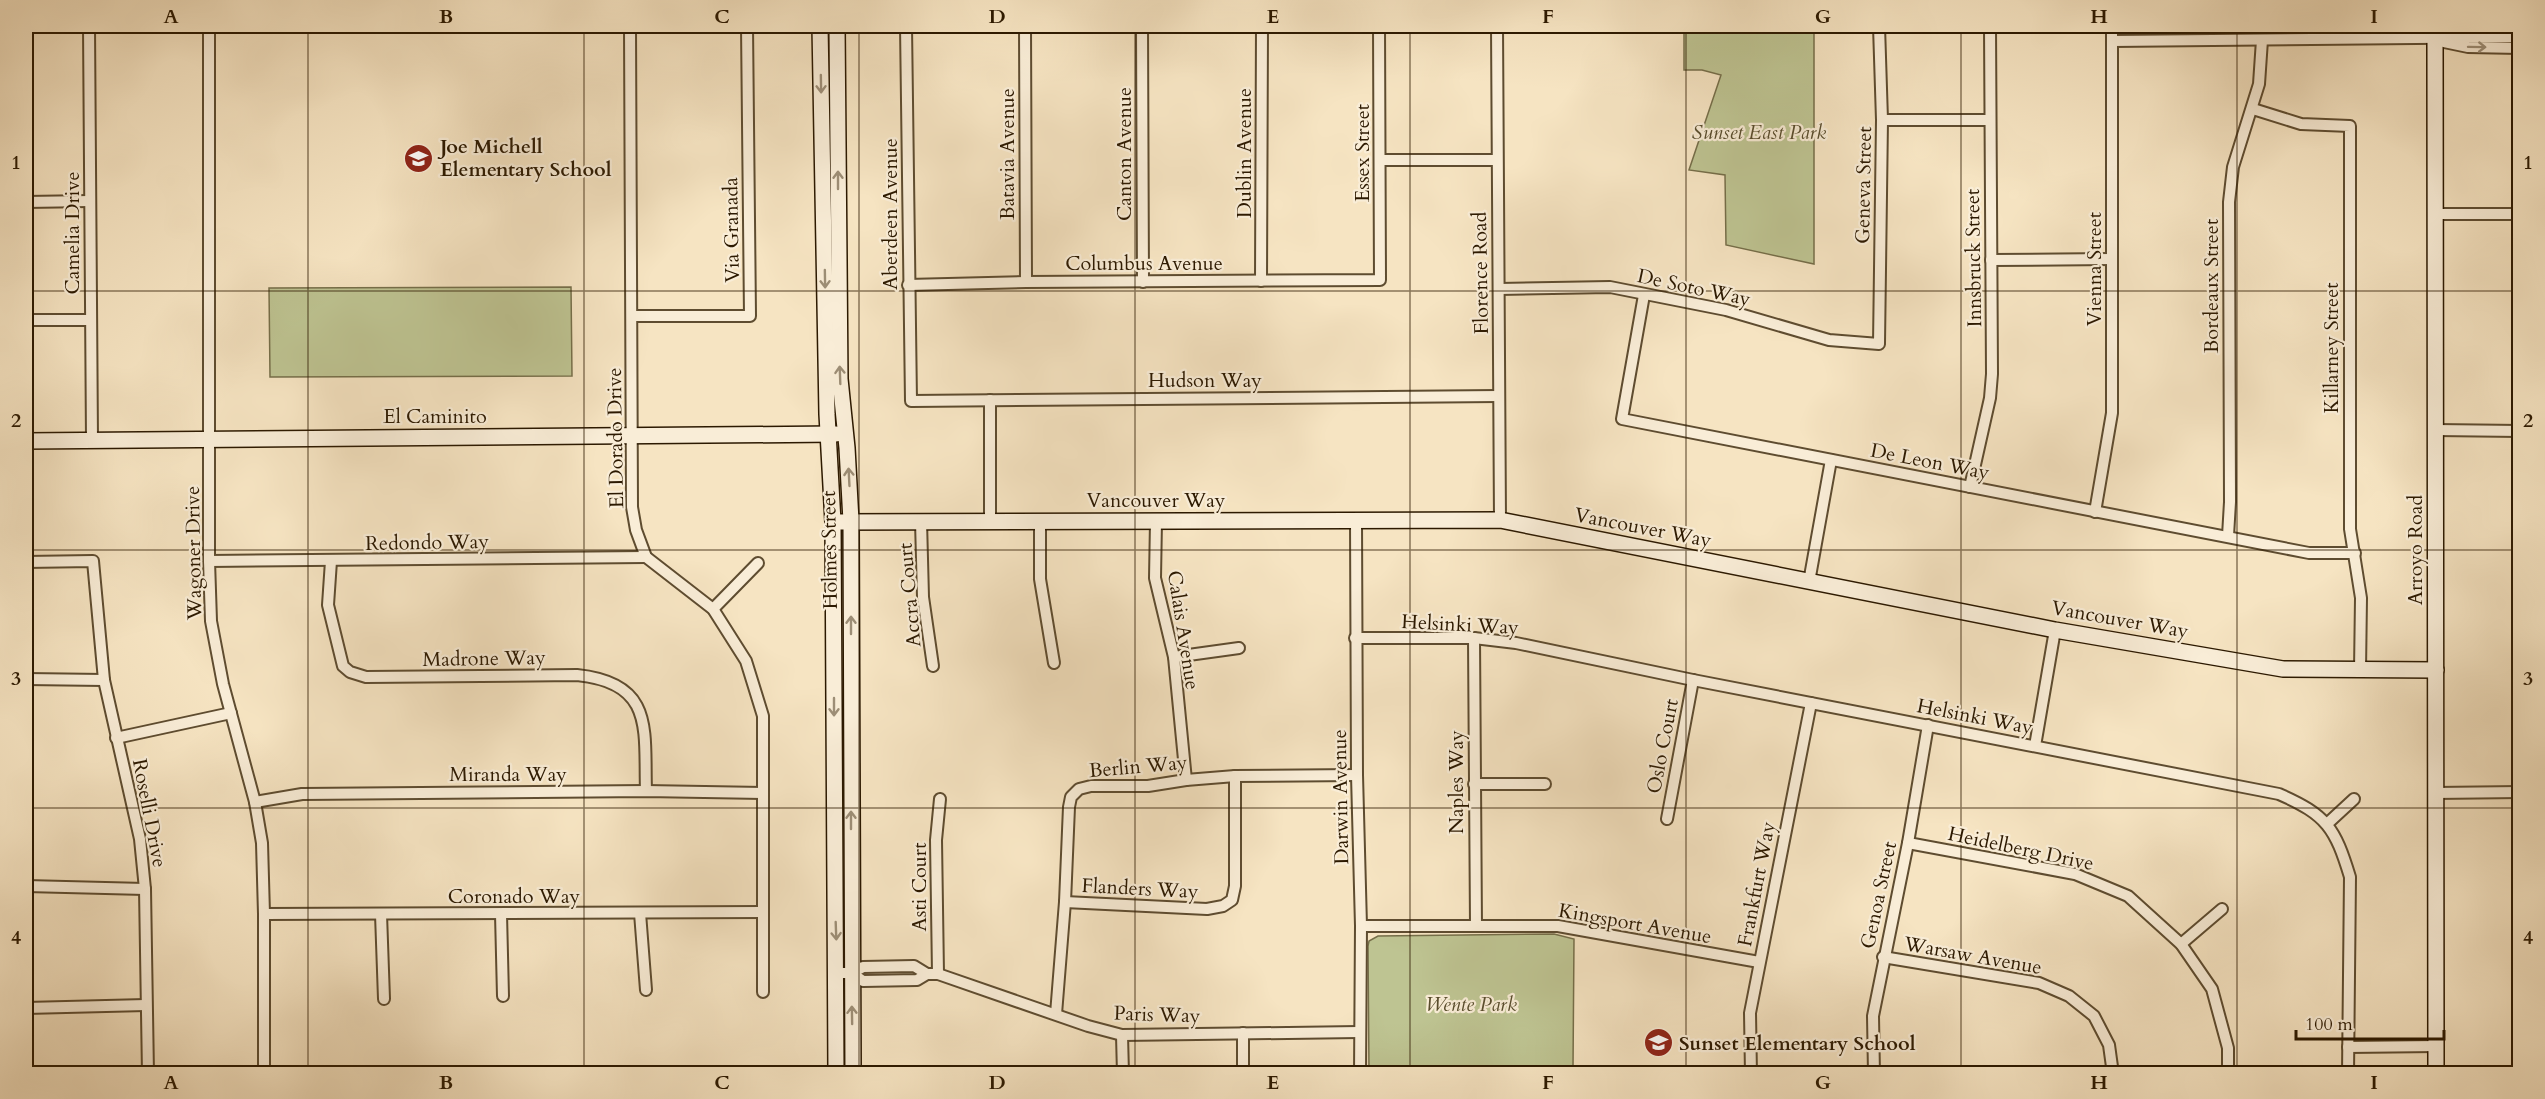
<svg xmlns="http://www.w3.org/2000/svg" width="2545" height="1099" viewBox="0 0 2545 1099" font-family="Cardo,serif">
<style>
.green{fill:#bec492;stroke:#756e49;stroke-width:1.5}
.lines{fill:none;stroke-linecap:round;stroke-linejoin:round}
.street-casing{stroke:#5e4c30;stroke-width:14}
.secondary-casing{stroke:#2c1900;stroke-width:18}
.street{stroke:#f9edd7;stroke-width:10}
.secondary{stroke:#f9edd7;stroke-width:15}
.oneway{stroke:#9d8e76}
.grid{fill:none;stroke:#2c1900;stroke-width:1.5;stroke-opacity:0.55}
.labels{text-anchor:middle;stroke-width:4.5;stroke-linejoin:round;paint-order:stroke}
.park-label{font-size:20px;font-style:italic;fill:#584c2c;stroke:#f9edd7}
.poi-label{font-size:20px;font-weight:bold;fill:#2c1900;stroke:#f9edd7;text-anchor:start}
.street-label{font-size:20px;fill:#2c1900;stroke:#f9edd7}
.neatline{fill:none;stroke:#2c1900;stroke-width:2}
.grid-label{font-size:20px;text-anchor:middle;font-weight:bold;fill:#2c1900}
</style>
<rect width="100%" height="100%" fill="#f6e4c2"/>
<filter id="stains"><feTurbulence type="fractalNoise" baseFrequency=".00333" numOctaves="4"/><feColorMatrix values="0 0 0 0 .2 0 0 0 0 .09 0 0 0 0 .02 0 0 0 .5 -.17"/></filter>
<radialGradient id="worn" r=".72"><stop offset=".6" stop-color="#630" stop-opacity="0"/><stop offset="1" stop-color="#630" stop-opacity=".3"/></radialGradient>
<g class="green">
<path d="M 1684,26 L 1814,26 L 1814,264 L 1726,245 L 1725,175 L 1689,170 L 1721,75 L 1702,70 L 1684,70 Z"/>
<path d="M 571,287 L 572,376 L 270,377 L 269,288 Z"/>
<path d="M 1554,934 L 1574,939 L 1573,1068 L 1568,1073 L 1369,1073 L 1368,946 L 1369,941 L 1378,936 Z"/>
</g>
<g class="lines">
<defs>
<g id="street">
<path d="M 89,26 L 92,440"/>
<path d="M 209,26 L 209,561 L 211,621 L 223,684 L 255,802 L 262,843 L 264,914 L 264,1074"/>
<path d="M 630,26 L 632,507 L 636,530 L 646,557 L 713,609 L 746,661 L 763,716 L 763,992"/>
<path d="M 906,26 L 911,401 L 1499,396"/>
<path d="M 1025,26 L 1026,282"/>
<path d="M 1142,26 L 1143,282"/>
<path d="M 1497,26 L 1500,520"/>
<path d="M 2112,41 L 2520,37"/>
<path d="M 2444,42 L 2468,47 L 2520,48"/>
<path d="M 2253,109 L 2301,124 L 2350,126 L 2350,529 L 2361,598 L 2360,670"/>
<path d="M 1882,120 L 1989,120"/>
<path d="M 1381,160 L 1496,160"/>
<path d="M 26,202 L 90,201"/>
<path d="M 2436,214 L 2520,214"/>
<path d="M 1991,260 L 2112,259"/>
<path d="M 1261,281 L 1262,26"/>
<path d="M 908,285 L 1026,282 L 1380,280 L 1379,26"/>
<path d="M 1499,289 L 1610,287 L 1726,310 L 1829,340 L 1879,344 L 1882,120 L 1879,26"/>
<path d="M 1644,295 L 1622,419 L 2309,553 L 2355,553"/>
<path d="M 633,316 L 750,316 L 747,26"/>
<path d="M 26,320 L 91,320"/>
<path d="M 990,400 L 990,520"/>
<path d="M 2436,430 L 2520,431"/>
<path d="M 1970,487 L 1990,398 L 1992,374 L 1990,26"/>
<path d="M 2095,512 L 2112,413 L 2112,26"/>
<path d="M 1356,520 L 1357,775 L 1361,926 L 1360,1074"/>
<path d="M 921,521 L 923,597 L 933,666"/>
<path d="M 1040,521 L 1040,579 L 1054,663"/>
<path d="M 1156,521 L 1155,578 L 1174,657 L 1186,780"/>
<path d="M 2228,536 L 2230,502 L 2229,202 L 2233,167 L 2259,84 L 2262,40"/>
<path d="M 209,561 L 646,557"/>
<path d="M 331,561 L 328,605 L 343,666 L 350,672 L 366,677 L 577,675 C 655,683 644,730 646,791"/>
<path d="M 26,562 L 93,561 L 104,680 L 140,839 L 145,889 L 148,1074"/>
<path d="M 1809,582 L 1831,460"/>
<path d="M 713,609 L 758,563"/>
<path d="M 1355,638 L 1474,638 L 1516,643 L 1693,680 L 2279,794 C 2327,815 2335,828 2350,877 L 2348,1074"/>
<path d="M 1474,638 L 1476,926"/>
<path d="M 1174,657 L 1239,648"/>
<path d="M 26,679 L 104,680"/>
<path d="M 116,738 L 231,713"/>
<path d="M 2035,746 L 2055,630"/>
<path d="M 1474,784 L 1545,784"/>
<path d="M 2435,793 L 2520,792"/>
<path d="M 255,802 L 302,794 L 646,791 L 763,793"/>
<path d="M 1667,819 L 1693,680"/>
<path d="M 2328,823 L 2354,799"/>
<path d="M 1908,843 L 2075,874 L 2128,896 L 2181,944 L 2212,989 L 2228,1048 L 2228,1074"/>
<path d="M 26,886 L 145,889"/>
<path d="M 1065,902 L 1207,909 L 1223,906 L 1232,900 L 1235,886 L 1235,776"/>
<path d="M 640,913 L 646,990"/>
<path d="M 264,914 L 763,912"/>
<path d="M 381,914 L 384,999"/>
<path d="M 501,914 L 503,996"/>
<path d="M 1361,926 L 1558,926 L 1759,962"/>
<path d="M 2181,944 L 2222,909"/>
<path d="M 1883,957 L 2039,983 L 2069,996 L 2094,1016 L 2109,1045 L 2113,1074"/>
<path d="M 837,973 L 852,973 L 863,967 L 914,966 L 927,974 L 938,974 L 1088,1026 L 1122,1035 L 1359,1032"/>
<path d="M 852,973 L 863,981 L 917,980 L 927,974"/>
<path d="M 938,974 L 936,840 L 940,799"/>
<path d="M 26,1008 L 146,1005"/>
<path d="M 1056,1014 L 1065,902 L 1069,807 L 1071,797 L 1079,789 L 1091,786 L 1148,786 L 1186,780 L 1235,776 L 1357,775"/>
<path d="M 1243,1033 L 1243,1074"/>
<path d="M 1122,1035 L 1123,1074"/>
<path d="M 2348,1047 L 2437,1046"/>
<path d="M 1751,1074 L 1750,1013 L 1811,703"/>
<path d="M 1874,1074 L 1873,1016 L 1908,843 L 1928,725"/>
</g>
<g id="secondary">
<path d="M 820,26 L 827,414 L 833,522 L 836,1074"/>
<path d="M 837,26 L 840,379 L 847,448 L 851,521 L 853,1074"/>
<path d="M 2435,26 L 2436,1074"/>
<path d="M 26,441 L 836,434"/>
<path d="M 833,522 L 1500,520 L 2055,630 L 2283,669 L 2436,670"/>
</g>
</defs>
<use href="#street" class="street-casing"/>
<use href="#secondary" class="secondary-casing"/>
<use href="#street" class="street"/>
<use href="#secondary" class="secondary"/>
</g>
<defs><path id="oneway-shaft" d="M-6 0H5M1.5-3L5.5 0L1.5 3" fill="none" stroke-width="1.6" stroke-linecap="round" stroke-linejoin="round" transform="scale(1.5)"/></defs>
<g class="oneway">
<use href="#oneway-shaft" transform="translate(2477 47) rotate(1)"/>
<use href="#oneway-shaft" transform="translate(821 84) rotate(89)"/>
<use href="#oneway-shaft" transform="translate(838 180) rotate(-90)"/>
<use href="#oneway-shaft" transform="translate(825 279) rotate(89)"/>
<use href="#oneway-shaft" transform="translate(840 375) rotate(-92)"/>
<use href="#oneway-shaft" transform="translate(849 477) rotate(-93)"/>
<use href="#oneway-shaft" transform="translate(851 625) rotate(-90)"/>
<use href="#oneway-shaft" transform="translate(834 707) rotate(90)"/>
<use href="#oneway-shaft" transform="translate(851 820) rotate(-90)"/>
<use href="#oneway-shaft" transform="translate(836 931) rotate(88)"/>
<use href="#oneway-shaft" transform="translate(852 1015) rotate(-91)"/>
</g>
<path class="grid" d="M 308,26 L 308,1074M 584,26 L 584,1074M 859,26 L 859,1074M 1135,26 L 1135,1074M 1410,26 L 1410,1074M 1686,26 L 1686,1074M 1961,26 L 1961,1074M 2237,26 L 2237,1074M 26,291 L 2520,291M 26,550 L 2520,550M 26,808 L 2520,808"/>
<defs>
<symbol id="school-disc" viewBox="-11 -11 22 22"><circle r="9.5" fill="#8f2418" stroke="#f9edd7"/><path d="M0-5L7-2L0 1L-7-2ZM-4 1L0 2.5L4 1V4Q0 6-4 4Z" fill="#fff"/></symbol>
</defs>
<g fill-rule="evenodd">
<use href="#school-disc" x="402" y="142" width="33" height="33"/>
<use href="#school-disc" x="1642" y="1026" width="33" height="33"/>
</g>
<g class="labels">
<g class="park-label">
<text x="1759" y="139">Sunset East Park</text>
<text x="1471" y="1011">Wente Park</text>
</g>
<g class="poi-label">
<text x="440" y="153">Joe Michell<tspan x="440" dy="23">Elementary School</tspan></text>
<text x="1679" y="1050">Sunset Elementary School</text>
</g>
<g class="street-label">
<text transform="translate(1244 153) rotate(-90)" y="7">Dublin Avenue</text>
<text transform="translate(1362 153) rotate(-90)" y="7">Essex Street</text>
<text transform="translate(1007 154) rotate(-90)" y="7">Batavia Avenue</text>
<text transform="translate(1124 154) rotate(-90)" y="7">Canton Avenue</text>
<text transform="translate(1863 185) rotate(-89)" y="7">Geneva Street</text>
<text transform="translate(890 214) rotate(-90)" y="7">Aberdeen Avenue</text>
<text transform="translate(731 230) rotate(-91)" y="7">Via Granada</text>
<text transform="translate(72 233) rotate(-90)" y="7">Camelia Drive</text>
<text transform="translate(1973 258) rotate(-91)" y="7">Innsbruck Street</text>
<text x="1144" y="270">Columbus Avenue</text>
<text transform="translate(2094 269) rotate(-90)" y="7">Vienna Street</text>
<text transform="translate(1480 273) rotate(-91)" y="7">Florence Road</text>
<text transform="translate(2211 286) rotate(-90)" y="7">Bordeaux Street</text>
<text transform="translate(1694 287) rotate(12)" y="7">De Soto Way</text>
<text transform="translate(2331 348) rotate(-90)" y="7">Killarney Street</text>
<text x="1205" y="387">Hudson Way</text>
<text x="435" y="423">El Caminito</text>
<text transform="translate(615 438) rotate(-91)" y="7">El Dorado Drive</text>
<text transform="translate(1930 461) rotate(11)" y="7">De Leon Way</text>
<text x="1156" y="507">Vancouver Way</text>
<text transform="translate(1643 527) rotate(11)" y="7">Vancouver Way</text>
<text transform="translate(427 542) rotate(-1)" y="7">Redondo Way</text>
<text transform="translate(829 550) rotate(-91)" y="7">Holmes Street</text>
<text transform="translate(2415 550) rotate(-90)" y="7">Arroyo Road</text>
<text transform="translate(193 553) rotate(-91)" y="7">Wagoner Drive</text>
<text transform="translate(909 595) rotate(-95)" y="7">Accra Court</text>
<text transform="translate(2120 619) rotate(10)" y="7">Vancouver Way</text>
<text transform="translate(1460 624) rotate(3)" y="7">Helsinki Way</text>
<text transform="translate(1184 630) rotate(81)" y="7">Calais Avenue</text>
<text transform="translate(484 658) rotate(-1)" y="7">Madrone Way</text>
<text transform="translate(1975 716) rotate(11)" y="7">Helsinki Way</text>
<text transform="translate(1662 746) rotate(-79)" y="7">Oslo Court</text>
<text transform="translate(1138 766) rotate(-5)" y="7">Berlin Way</text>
<text x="508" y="781">Miranda Way</text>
<text transform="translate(1456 782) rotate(-90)" y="7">Naples Way</text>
<text transform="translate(1340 797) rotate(-91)" y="7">Darwin Avenue</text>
<text transform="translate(150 813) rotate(79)" y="7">Roselli Drive</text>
<text transform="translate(2021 848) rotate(12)" y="7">Heidelberg Drive</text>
<text transform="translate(1756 884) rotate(-79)" y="7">Frankfurt Way</text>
<text transform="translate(919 887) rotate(-90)" y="7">Asti Court</text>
<text transform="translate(1140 888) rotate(3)" y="7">Flanders Way</text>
<text transform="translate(1878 895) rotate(-78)" y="7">Genoa Street</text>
<text x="514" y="903">Coronado Way</text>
<text transform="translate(1635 923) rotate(10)" y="7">Kingsport Avenue</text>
<text transform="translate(1973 955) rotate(10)" y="7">Warsaw Avenue</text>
<text transform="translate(1157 1014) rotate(2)" y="7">Paris Way</text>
</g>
</g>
<rect width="2545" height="1099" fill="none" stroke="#f6e4c2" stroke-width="66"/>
<path d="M2296 1030v9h148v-9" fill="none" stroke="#2c1900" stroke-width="3"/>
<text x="2305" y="1030" font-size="18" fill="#2c1900" stroke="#f9edd7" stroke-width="4.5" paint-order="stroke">100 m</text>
<rect x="33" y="33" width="2479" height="1033" class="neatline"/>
<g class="grid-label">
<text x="171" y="23">A</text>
<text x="446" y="23">B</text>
<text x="722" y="23">C</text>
<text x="997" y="23">D</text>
<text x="1273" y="23">E</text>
<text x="1548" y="23">F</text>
<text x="1823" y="23">G</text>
<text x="2099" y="23">H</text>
<text x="2374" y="23">I</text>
<text x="16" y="169">1</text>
<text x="2528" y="169">1</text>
<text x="16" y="427">2</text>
<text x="2528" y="427">2</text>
<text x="16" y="685">3</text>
<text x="2528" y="685">3</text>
<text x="16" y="944">4</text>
<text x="2528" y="944">4</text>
<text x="171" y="1089">A</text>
<text x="446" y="1089">B</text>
<text x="722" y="1089">C</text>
<text x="997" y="1089">D</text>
<text x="1273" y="1089">E</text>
<text x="1548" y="1089">F</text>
<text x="1823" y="1089">G</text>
<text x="2099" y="1089">H</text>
<text x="2374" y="1089">I</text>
</g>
<rect width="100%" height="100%" filter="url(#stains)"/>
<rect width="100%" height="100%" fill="url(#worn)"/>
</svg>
